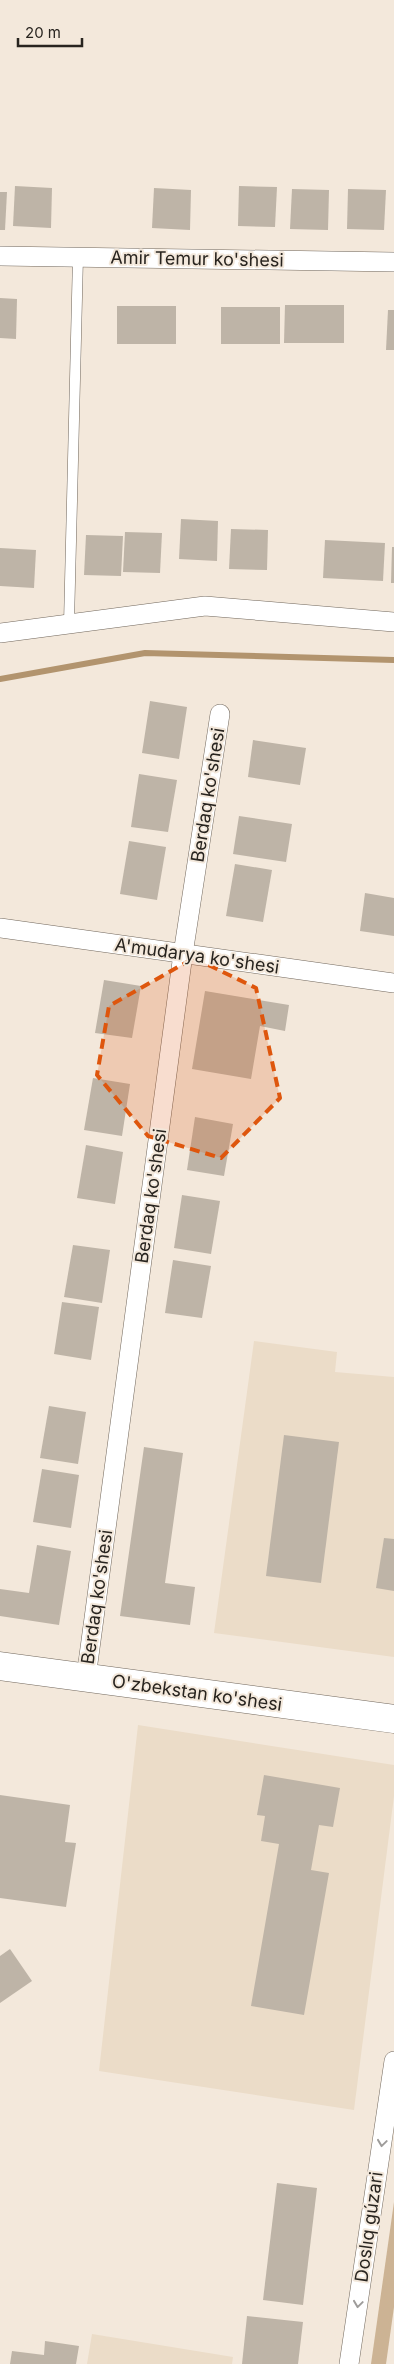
<svg xmlns="http://www.w3.org/2000/svg" width="394" height="2364" viewBox="0 0 394 2364" font-family="Inter,sans-serif">
<style>
.built{fill:#ebdcc8}
.green{fill:#ccb394}
.lines{fill:none;stroke-linecap:round;stroke-linejoin:round}
.stream{stroke:#b2946e;stroke-width:6}
.building{fill:#beb4a7}
.lane-casing{stroke:#71675c;stroke-width:11}
.street-casing{stroke:#71675c;stroke-width:20}
.secondary-casing{stroke:#71675c;stroke-width:29}
.lane{stroke:#fff;stroke-width:10}
.street{stroke:#fff;stroke-width:19}
.secondary{stroke:#fff;stroke-width:28}
.oneway{stroke:#9e9c9a}
.marked{fill:#de560d;fill-opacity:0.2;stroke:#de560d;stroke-width:4;stroke-dasharray:10 6;stroke-linejoin:round}
.labels{text-anchor:middle;stroke-width:4;stroke-linejoin:round;paint-order:stroke}
.street-label{font-size:18px;fill:#28241f;stroke:#f3e8db}
</style>
<rect width="100%" height="100%" fill="#f3e8db"/>
<g class="built">
<path d="M 254,1341 L 337,1352 L 335,1372 L 394,1377 L 394,1657 L 214,1633 Z"/>
<path d="M 138,1725 L 394,1765 L 394,1796 L 354,2110 L 99,2071 Z"/>
<path d="M 92,2334 L 233,2357 L 232,2364 L 87,2364 Z"/>
</g>
<path class="green" d="M 394,2202 L 394,2307 L 386,2364 L 371,2364 Z"/>
<g class="lines">
<path class="stream" d="M 0,679 L 145,653 L 394,660"/>
</g>
<g class="building">
<path d="M 15,186 L 52,188 L 51,228 L 13,226 Z"/>
<path d="M 239,186 L 277,187 L 275,227 L 238,226 Z"/>
<path d="M 154,188 L 191,190 L 190,230 L 152,228 Z"/>
<path d="M 292,189 L 329,190 L 328,230 L 290,229 Z"/>
<path d="M 348,189 L 386,190 L 384,230 L 347,229 Z"/>
<path d="M 0,192 L 7,192 L 5,230 L 0,230 Z"/>
<path d="M 0,298 L 17,299 L 16,339 L 0,338 Z"/>
<path d="M 285,305 L 344,305 L 344,343 L 284,343 Z"/>
<rect x="117" y="306" width="59" height="38"/>
<rect x="221" y="307" width="59" height="37"/>
<path d="M 388,310 L 394,310 L 394,350 L 386,350 Z"/>
<path d="M 181,519 L 218,521 L 217,561 L 179,559 Z"/>
<path d="M 231,529 L 268,530 L 267,570 L 229,569 Z"/>
<path d="M 125,532 L 162,533 L 160,573 L 123,572 Z"/>
<path d="M 86,535 L 123,536 L 121,576 L 84,575 Z"/>
<path d="M 325,540 L 385,543 L 383,581 L 323,578 Z"/>
<path d="M 392,547 L 394,547 L 394,583 L 391,583 Z"/>
<path d="M 0,548 L 36,550 L 34,588 L 0,586 Z"/>
<path d="M 150,701 L 187,707 L 179,759 L 142,753 Z"/>
<path d="M 253,740 L 306,748 L 300,785 L 248,777 Z"/>
<path d="M 139,774 L 177,780 L 168,832 L 131,827 Z"/>
<path d="M 239,816 L 292,824 L 286,862 L 233,854 Z"/>
<path d="M 129,841 L 166,847 L 157,900 L 120,894 Z"/>
<path d="M 235,864 L 272,870 L 263,922 L 226,916 Z"/>
<path d="M 365,893 L 394,898 L 394,936 L 360,931 Z"/>
<path d="M 104,980 L 141,986 L 132,1038 L 95,1033 Z"/>
<path d="M 205,991 L 289,1005 L 285,1031 L 260,1026 L 251,1079 L 192,1069 Z"/>
<path d="M 93,1078 L 130,1084 L 122,1136 L 84,1130 Z"/>
<path d="M 195,1117 L 233,1124 L 224,1176 L 187,1170 Z"/>
<path d="M 86,1145 L 123,1152 L 115,1204 L 77,1198 Z"/>
<path d="M 182,1195 L 220,1201 L 211,1254 L 174,1248 Z"/>
<path d="M 73,1245 L 110,1250 L 102,1303 L 64,1297 Z"/>
<path d="M 173,1260 L 211,1266 L 202,1318 L 165,1313 Z"/>
<path d="M 62,1302 L 99,1307 L 91,1360 L 54,1354 Z"/>
<path d="M 49,1406 L 86,1412 L 78,1464 L 40,1458 Z"/>
<path d="M 284,1435 L 339,1442 L 321,1583 L 266,1576 Z"/>
<path d="M 144,1447 L 183,1453 L 165,1583 L 195,1587 L 190,1625 L 120,1616 Z"/>
<path d="M 42,1469 L 79,1475 L 71,1528 L 33,1522 Z"/>
<path d="M 384,1538 L 394,1539 L 394,1591 L 376,1588 Z"/>
<path d="M 37,1545 L 71,1551 L 59,1625 L 0,1616 L 0,1589 L 29,1593 Z"/>
<path d="M 264,1775 L 340,1788 L 333,1827 L 319,1825 L 311,1870 L 329,1873 L 304,2015 L 251,2006 L 279,1844 L 261,1841 L 265,1816 L 257,1815 Z"/>
<path d="M 0,1795 L 70,1805 L 65,1842 L 76,1843 L 66,1907 L 0,1898 Z"/>
<path d="M 10,1949 L 32,1981 L 0,2003 L 0,1956 Z"/>
<path d="M 277,2183 L 317,2188 L 303,2305 L 263,2300 Z"/>
<path d="M 247,2316 L 303,2322 L 298,2364 L 242,2364 Z"/>
<path d="M 45,2341 L 79,2346 L 76,2364 L 10,2364 L 12,2351 L 44,2355 Z"/>
</g>
<g class="lines">
<defs>
<path id="lane" d="M 69,623 L 78,257"/>
<g id="street">
<path d="M 0,256 L 394,262"/>
<path d="M 0,633 L 205,606 L 394,622"/>
<path d="M 0,928 L 394,983"/>
<path d="M 86,1678 L 183,954 L 220,714"/>
<path d="M 349,2364 L 394,2061"/>
</g>
<path id="secondary" d="M 0,1666 L 394,1719"/>
</defs>
<use href="#lane" class="lane-casing"/>
<use href="#street" class="street-casing"/>
<use href="#secondary" class="secondary-casing"/>
<use href="#lane" class="lane"/>
<use href="#street" class="street"/>
<use href="#secondary" class="secondary"/>
</g>
<defs><path id="oneway-chevron" d="M-2-3.5L2.5 0L-2 3.5" fill="none" stroke-width="1.6" stroke-linecap="round" stroke-linejoin="round" transform="scale(1.25)"/></defs>
<g class="oneway">
<use href="#oneway-chevron" transform="translate(382 2143) rotate(98)"/>
<use href="#oneway-chevron" transform="translate(358 2304) rotate(98)"/>
</g>
<path class="marked" d="M 194,958 L 256,988 L 280,1098 L 221,1158 L 148,1136 L 97,1075 L 109,1006 Z"/>
<g class="labels">
<g class="street-label">
<text transform="translate(197 259) rotate(1)" y="6">Amir Temur ko'shesi</text>
<text transform="translate(208 795) rotate(-81)" y="6">Berdaq ko'shesi</text>
<text transform="translate(197 956) rotate(8)" y="6">A'mudarya ko'shesi</text>
<text transform="translate(151 1196) rotate(-82)" y="6">Berdaq ko'shesi</text>
<text transform="translate(97 1597) rotate(-82)" y="6">Berdaq ko'shesi</text>
<text transform="translate(197 1693) rotate(8)" y="6">O'zbekstan ko'shesi</text>
<text transform="translate(369 2227) rotate(-82)" y="6">Doslıq gúzari</text>
</g>
</g>
<path d="M18 38v8h64v-8" fill="none" stroke="#28241f" stroke-width="2.5"/>
<text x="25" y="38" font-size="15" fill="#28241f" stroke="#f3e8db" stroke-width="4" paint-order="stroke">20 m</text>
</svg>
